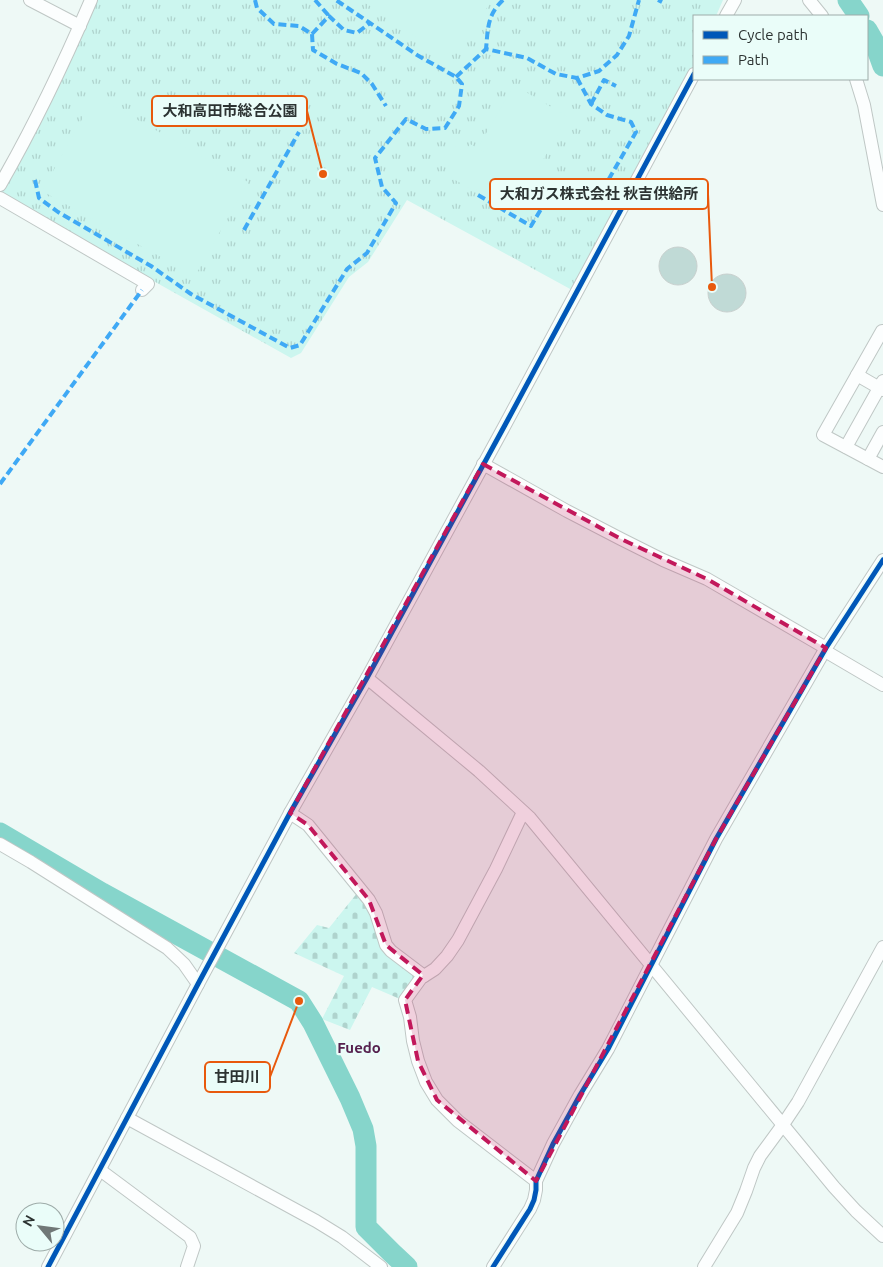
<svg xmlns="http://www.w3.org/2000/svg" width="883" height="1267" viewBox="0 0 883 1267" font-family="Ubuntu,'Noto Sans JP',sans-serif">
<style>
.cemetery{fill:url(#cemetery-stones)}
.park{fill:url(#park-tufts)}
.pitch{fill:#ccf6ef}
.lines{fill:none;stroke-linecap:round;stroke-linejoin:round}
.river{stroke:#86d5cb;stroke-width:21}
.building{fill:#c0dad6;stroke:#c8d0ce}
.minor-casing{stroke:#bfc7c5;stroke-width:14}
.minor{stroke:#fcfefe;stroke-width:12}
.quiet{stroke:#3fa9f5;stroke-width:4;stroke-dasharray:8 4;stroke-linecap:butt}
.cycleway-casing{stroke:#eafdf9;stroke-width:8}
.cycleway{stroke:#0057b8;stroke-width:5}
.marked{fill:#c2185b;fill-opacity:0.2;stroke:#c2185b;stroke-width:4;stroke-dasharray:10 6;stroke-linejoin:round}
.labels{text-anchor:middle;stroke-width:4.5;stroke-linejoin:round;paint-order:stroke}
.neighbourhood-label{font-size:15px;font-weight:bold;fill:#56214e;stroke:#eafdf9}
.leader{fill:none;stroke:#e8590c;stroke-width:2}
.callout-dot{fill:#e8590c;stroke:#eafdf9;stroke-width:2}
.callout{fill:#eafdf9;stroke:#e8590c;stroke-width:2}
.callout-label{font-size:15px;text-anchor:middle;font-weight:bold;fill:#2c3332}
</style>
<defs>
<pattern id="cemetery-stones" width="16" height="16" patternUnits="userSpaceOnUse" patternTransform="scale(1.25)"><rect width="16" height="16" fill="#ccf6ef"/><path d="M2 7V4a2 2 0 0 1 4 0v3zM10 15v-3a2 2 0 0 1 4 0v3z" fill="#afd3cd"/></pattern>
<pattern id="park-tufts" width="24" height="20" patternUnits="userSpaceOnUse" patternTransform="scale(1.25)"><rect width="24" height="20" fill="#ccf6ef"/><path d="M3 7l-1-3M5 7V3M7 7l1-3M15 17l-1-3M17 17v-4M19 17l1-3" fill="none" stroke="#afd3cd"/></pattern>
</defs>
<rect width="100%" height="100%" fill="#eef9f6"/>
<path class="cemetery" d="M 358,892 L 369,910 L 415,976 L 400,999 L 372,987 L 350,1030 L 322,1019 L 344,976 L 294,953 L 317,925 L 329,928 Z"/>
<path class="park" d="M 96,0 L 723,0 L 716,16 L 694,16 L 694,64 L 572,290 L 407,200 L 368,262 L 349,277 L 301,353 L 291,358 L 0,195 L 0,193 L 22,155 Z"/>
<g class="pitch">
<path d="M 361,0 L 492,0 L 459,50 L 443,55 Z"/>
<path d="M 514,85 L 568,117 L 533,177 L 543,183 L 523,217 L 476,189 L 474,191 L 450,177 L 454,169 L 445,164 L 455,146 L 465,152 L 470,144 L 486,153 L 488,149 L 480,144 Z"/>
<path d="M 95,96 L 248,182 L 195,276 L 42,191 Z"/>
</g>
<g class="lines">
<g class="river">
<path d="M 848,0 L 859,16"/>
<path d="M 867,30 L 875,44 L 883,66"/>
<path d="M 0,833 L 102,893 L 299,1001 L 313,1023 L 350,1098 L 363,1129 L 366,1146 L 366,1227 L 392,1253 L 407,1267"/>
</g>
</g>
<g class="building">
<circle cx="678" cy="266" r="19"/>
<circle cx="727" cy="293" r="19"/>
</g>
<g class="lines">
<defs>
<g id="minor">
<path d="M 30,0 L 80,26"/>
<path d="M 809,0 L 822,16"/>
<path d="M 726,16 L 735,0"/>
<path d="M 856,79 L 864,105 L 883,205"/>
<path d="M 0,185 C 34,126 64,63 91,0"/>
<path d="M 0,198 L 148,284 L 142,290"/>
<path d="M 883,332 L 882,331 L 823,435 L 883,467"/>
<path d="M 857,375 L 883,390"/>
<path d="M 846,447 L 883,381"/>
<path d="M 868,459 L 883,432"/>
<path d="M 483,464 L 567,511 L 621,539 L 663,560 L 707,579 L 826,648"/>
<path d="M 825,651 L 883,685"/>
<path d="M 367,678 L 479,771 L 530,818 L 834,1187 L 856,1211 L 883,1236"/>
<path d="M 523,812 L 496,869 L 458,940 L 447,956 L 435,969 L 421,978 L 405,1000 L 410,1017 L 413,1041 L 418,1061 L 426,1082 L 437,1100 L 458,1121 L 536,1181"/>
<path d="M 290,813 L 308,825 L 369,900 L 376,913 L 386,945 L 391,951 L 424,976"/>
<path d="M 0,844 L 31,862 L 167,948 L 184,964 L 198,984"/>
<path d="M 127,1118 L 316,1221 L 342,1237 L 381,1267"/>
<path d="M 100,1170 L 190,1237 L 194,1246 L 187,1267"/>
<path d="M 48,1267 L 198,984 L 290,813 L 367,678 L 505,425 L 694,74"/>
<path d="M 493,1267 L 530,1209 L 534,1200 L 536,1190 L 536,1181 L 553,1144 L 580,1095 L 608,1049 L 716,839 L 826,648 L 883,560"/>
<path d="M 704,1267 L 737,1213 L 746,1191 L 754,1168 L 760,1156 L 782,1126 L 798,1102 L 883,947"/>
</g>
</defs>
<use href="#minor" class="minor-casing"/>
<use href="#minor" class="minor"/>
<g class="quiet">
<path d="M 255,0 L 257,8 L 274,24 L 299,26 L 312,34 L 313,50 L 337,64 L 361,73 L 372,84 L 386,106"/>
<path d="M 315,0 L 329,16"/>
<path d="M 503,0 C 487,15 488,29 486,49 L 527,58 L 556,74 L 577,78 L 599,71 L 617,55 L 629,36 L 639,0"/>
<path d="M 658,0 L 662,2"/>
<path d="M 312,34 L 329,16 L 344,30 L 357,33 L 370,23"/>
<path d="M 456,77 L 486,49"/>
<path d="M 591,104 L 604,80 L 616,86"/>
<path d="M 35,180 L 39,198 L 58,212 L 151,266 L 191,294 L 290,348 L 300,345 L 347,269 L 367,253 L 396,203 L 382,187 L 375,158 L 406,119 L 426,129 L 445,128 L 459,106 L 462,84 L 456,77 L 417,55 L 336,0"/>
<path d="M 478,195 L 531,226 L 553,189 L 586,208 L 595,203 L 636,132 L 631,122 L 607,115 L 591,104 L 577,78"/>
<path d="M 244,230 L 299,132"/>
<path d="M 0,484 L 142,290"/>
</g>
<defs>
<g id="cycleway">
<path d="M 48,1267 L 198,984 L 290,813 L 367,678 L 505,425 L 694,74"/>
<path d="M 493,1267 L 530,1209 L 534,1200 L 536,1190 L 536,1181 L 553,1144 L 580,1095 L 608,1049 L 716,839 L 826,648 L 883,560"/>
</g>
</defs>
<use href="#cycleway" class="cycleway-casing"/>
<use href="#cycleway" class="cycleway"/>
</g>
<path class="marked" d="M 483,464 L 621,539 L 707,579 L 826,648 L 716,839 L 536,1181 L 437,1100 L 418,1061 L 405,1000 L 423,975 L 386,945 L 369,900 L 308,825 L 290,813 Z"/>
<g class="labels">
<g class="neighbourhood-label">
<text x="359" y="1053">Fuedo</text>
</g>
</g>
<path class="leader" d="M323 174L307 111M712 287L708 194M299 1001L270 1077"/>
<g class="callout-dot">
<circle cx="323" cy="174" r="5"/>
<circle cx="712" cy="287" r="5"/>
<circle cx="299" cy="1001" r="5"/>
</g>
<g class="callout">
<rect x="152" y="96" width="155" height="30" rx="5"/>
<rect x="490" y="179" width="218" height="30" rx="5"/>
<rect x="205" y="1062" width="65" height="30" rx="5"/>
</g>
<g class="callout-label">
<text x="230" y="116">大和高田市総合公園</text>
<text x="599" y="199">大和ガス株式会社 秋吉供給所</text>
<text x="237" y="1082">甘田川</text>
</g>
<rect x="693" y="15" width="175" height="65" fill="#eafdf9" stroke="#9eaca9"/>
<rect x="703" y="31" width="25" height="8" fill="#0057b8" stroke="#9eaca9"/>
<text x="738" y="40" font-size="15" fill="#2c3332">Cycle path</text>
<rect x="703" y="56" width="25" height="8" fill="#3fa9f5" stroke="#9eaca9"/>
<text x="738" y="65" font-size="15" fill="#2c3332">Path</text>
<g transform="translate(40 1227) rotate(299)"><circle r="24" fill="#eafdf9" stroke="#9eaca9"/>
<path d="M0-4L9 19L0 12L-9 19Z" fill="#707877"/>
<text y="-8" font-size="14" font-weight="bold" text-anchor="middle" fill="#2c3332">N</text>
</g>
</svg>
